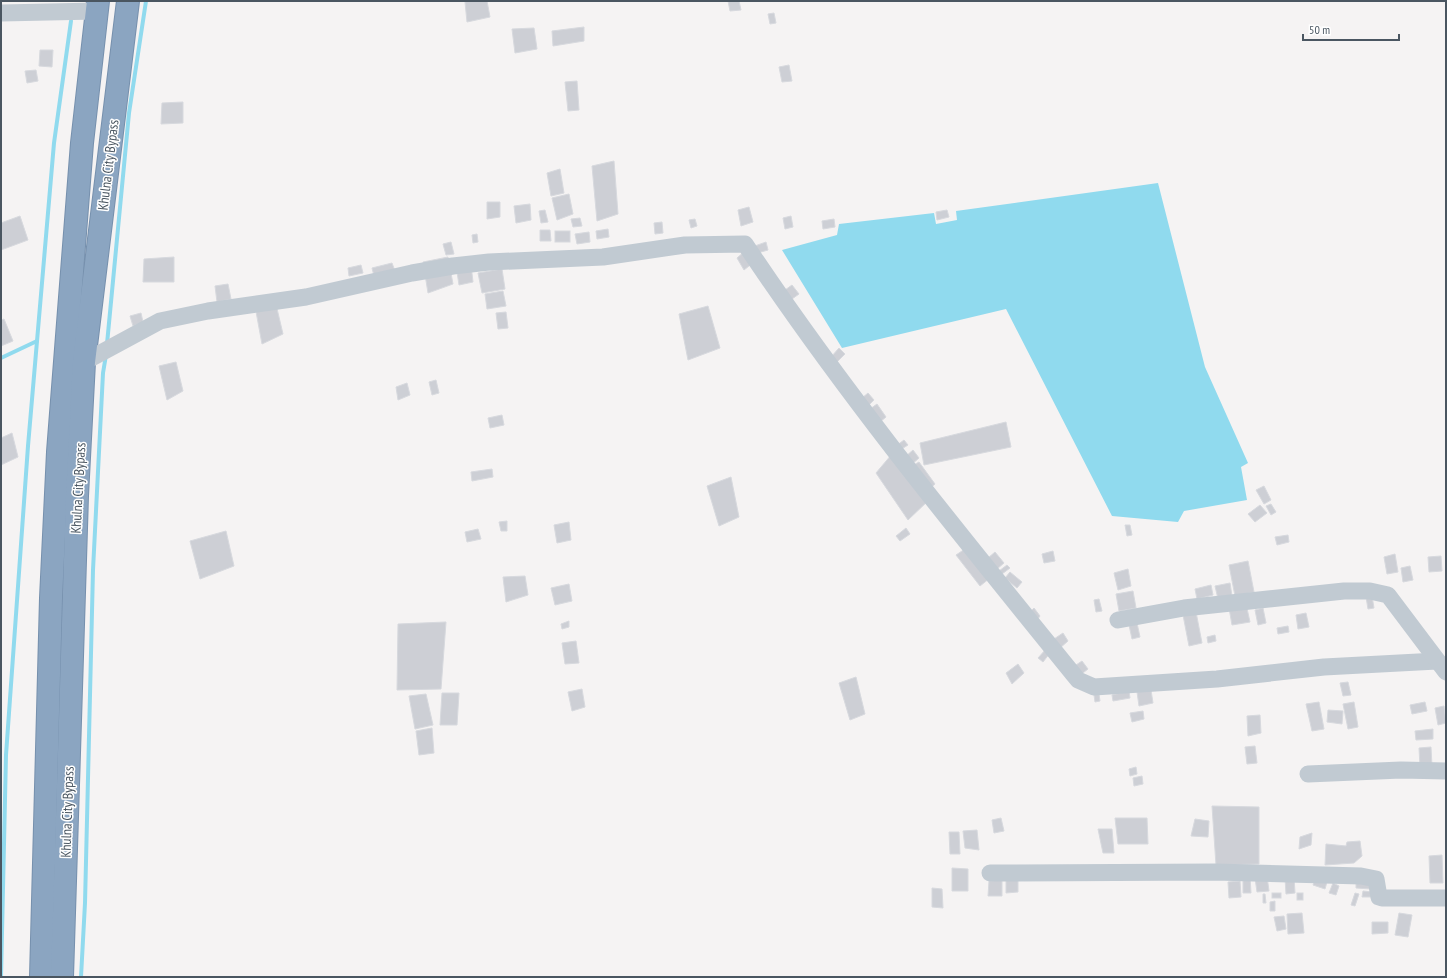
<svg xmlns="http://www.w3.org/2000/svg" width="1447" height="978" viewBox="0 0 1447 978" font-family="'PT Sans Narrow',sans-serif">
<style>
.water{fill:#90daee}
.lines{fill:none;stroke-linecap:round;stroke-linejoin:round}
.stream{stroke:#90daee;stroke-width:4}
.building{fill:#cdcfd5;stroke:#d7d9de}
.highway-casing{stroke:#7690ad;stroke-width:24}
.minor{stroke:#c1cad2;stroke-width:17}
.highway{stroke:#8ba5c1;stroke-width:22}
.labels{text-anchor:middle;stroke-width:3;stroke-linejoin:round;paint-order:stroke}
.street-label{font-size:14px;fill:#4a5661;stroke:#fff}
</style>
<rect width="100%" height="100%" fill="#f5f3f3"/>
<path class="water" d="M 1158,183 L 1205,367 L 1248,463 L 1241,467 L 1247,500 L 1184,511 L 1178,522 L 1112,516 L 1006,309 L 842,348 L 782,250 L 837,235 L 839,224 L 934,213 L 936,224 L 957,220 L 956,211 Z"/>
<g class="lines">
<g class="stream">
<path d="M 107,344 L 129,113 L 146,1"/>
<path d="M 1,358 L 37,341"/>
<path d="M 1,977 L 6,755 L 28,446 L 54,143 L 71,21"/>
<path d="M 81,977 L 85,903 L 93,570 L 103,373 L 106,355"/>
</g>
</g>
<g class="building">
<path d="M 470,1 L 487,1 L 490,17 L 467,22 L 465,2 Z"/>
<path d="M 728,1 L 739,1 L 741,10 L 730,11 Z"/>
<path d="M 774,13 L 776,23 L 770,24 L 768,14 Z"/>
<path d="M 584,27 L 584,41 L 553,46 L 552,31 Z"/>
<path d="M 534,28 L 537,49 L 515,53 L 512,29 Z"/>
<path d="M 40,50 L 53,50 L 52,67 L 39,66 Z"/>
<path d="M 789,65 L 792,81 L 782,82 L 779,67 Z"/>
<path d="M 36,70 L 38,81 L 27,83 L 25,71 Z"/>
<path d="M 577,81 L 579,110 L 568,111 L 565,82 Z"/>
<path d="M 183,102 L 183,123 L 161,124 L 162,103 Z"/>
<path d="M 614,161 L 618,214 L 597,221 L 592,166 Z"/>
<path d="M 560,169 L 564,193 L 551,196 L 547,173 Z"/>
<path d="M 569,194 L 573,214 L 557,220 L 552,198 Z"/>
<path d="M 487,202 L 500,202 L 500,217 L 487,219 Z"/>
<path d="M 530,204 L 531,220 L 516,223 L 514,206 Z"/>
<path d="M 749,207 L 753,222 L 741,226 L 738,210 Z"/>
<path d="M 545,210 L 548,222 L 541,223 L 539,211 Z"/>
<path d="M 947,210 L 949,217 L 937,220 L 936,212 Z"/>
<path d="M 20,216 L 28,240 L 1,250 L 1,223 Z"/>
<path d="M 791,216 L 793,227 L 785,229 L 783,218 Z"/>
<path d="M 580,218 L 582,226 L 573,227 L 571,219 Z"/>
<path d="M 695,219 L 697,226 L 691,228 L 689,220 Z"/>
<path d="M 834,219 L 835,227 L 823,229 L 822,221 Z"/>
<path d="M 662,222 L 663,233 L 655,234 L 654,223 Z"/>
<path d="M 608,229 L 609,237 L 597,239 L 596,231 Z"/>
<path d="M 540,230 L 550,230 L 551,241 L 540,241 Z"/>
<rect x="555" y="231" width="15" height="11"/>
<path d="M 589,232 L 590,242 L 577,244 L 575,234 Z"/>
<path d="M 477,234 L 478,242 L 473,243 L 472,235 Z"/>
<path d="M 451,242 L 454,254 L 446,255 L 443,244 Z"/>
<path d="M 766,242 L 768,250 L 754,254 L 752,247 Z"/>
<path d="M 745,251 L 754,262 L 744,270 L 737,258 Z"/>
<path d="M 174,257 L 174,282 L 143,282 L 144,259 Z"/>
<path d="M 448,257 L 453,284 L 428,293 L 423,262 Z"/>
<path d="M 470,257 L 473,282 L 459,285 L 455,259 Z"/>
<path d="M 392,263 L 395,271 L 374,276 L 372,268 Z"/>
<path d="M 361,265 L 363,273 L 349,276 L 348,268 Z"/>
<path d="M 502,269 L 505,289 L 482,293 L 478,273 Z"/>
<path d="M 228,284 L 231,299 L 217,302 L 215,286 Z"/>
<path d="M 792,285 L 799,294 L 792,299 L 785,290 Z"/>
<path d="M 503,291 L 506,306 L 487,309 L 485,294 Z"/>
<path d="M 274,296 L 283,334 L 262,344 L 254,301 Z"/>
<path d="M 708,306 L 720,348 L 688,360 L 679,314 Z"/>
<path d="M 506,312 L 508,328 L 498,329 L 496,313 Z"/>
<path d="M 141,313 L 143,322 L 133,326 L 130,316 Z"/>
<path d="M 4,319 L 13,341 L 1,346 L 1,320 Z"/>
<path d="M 839,348 L 845,354 L 837,362 L 831,357 Z"/>
<path d="M 176,362 L 183,391 L 167,400 L 159,366 Z"/>
<path d="M 436,380 L 439,393 L 432,395 L 429,382 Z"/>
<path d="M 407,383 L 410,395 L 398,400 L 396,387 Z"/>
<path d="M 868,393 L 874,400 L 869,405 L 862,398 Z"/>
<path d="M 877,404 L 886,417 L 880,422 L 870,409 Z"/>
<path d="M 502,415 L 504,425 L 490,428 L 488,418 Z"/>
<path d="M 1006,422 L 1011,447 L 924,465 L 920,443 Z"/>
<path d="M 12,433 L 18,457 L 1,465 L 1,438 Z"/>
<path d="M 904,440 L 908,445 L 900,450 L 896,446 Z"/>
<path d="M 913,450 L 919,458 L 911,465 L 905,457 Z"/>
<path d="M 892,454 L 929,500 L 908,520 L 876,473 Z"/>
<path d="M 919,462 L 935,484 L 929,489 L 912,466 Z"/>
<path d="M 492,469 L 493,477 L 472,481 L 471,472 Z"/>
<path d="M 731,477 L 739,517 L 719,526 L 707,486 Z"/>
<path d="M 1264,486 L 1271,500 L 1264,504 L 1256,490 Z"/>
<path d="M 1271,504 L 1276,512 L 1271,515 L 1266,506 Z"/>
<path d="M 1260,505 L 1267,513 L 1255,522 L 1248,514 Z"/>
<path d="M 507,521 L 507,531 L 501,531 L 499,522 Z"/>
<path d="M 569,522 L 571,540 L 557,543 L 554,525 Z"/>
<path d="M 1125,525 L 1130,525 L 1132,535 L 1127,536 Z"/>
<path d="M 906,528 L 910,534 L 900,541 L 896,536 Z"/>
<path d="M 478,529 L 481,539 L 467,542 L 465,532 Z"/>
<path d="M 226,531 L 234,566 L 200,579 L 190,541 Z"/>
<path d="M 1288,535 L 1289,542 L 1277,545 L 1275,537 Z"/>
<path d="M 965,549 L 990,578 L 980,586 L 956,555 Z"/>
<path d="M 1053,551 L 1055,561 L 1044,563 L 1042,554 Z"/>
<path d="M 995,552 L 1004,563 L 997,569 L 988,558 Z"/>
<path d="M 1395,554 L 1398,572 L 1387,574 L 1384,557 Z"/>
<path d="M 1441,556 L 1442,571 L 1429,572 L 1428,557 Z"/>
<path d="M 1248,561 L 1254,592 L 1235,596 L 1229,565 Z"/>
<path d="M 1007,565 L 1010,568 L 1002,574 L 999,571 Z"/>
<path d="M 1410,566 L 1413,580 L 1403,582 L 1401,568 Z"/>
<path d="M 1128,569 L 1131,586 L 1118,590 L 1114,573 Z"/>
<path d="M 1010,572 L 1022,582 L 1017,588 L 1005,578 Z"/>
<path d="M 525,576 L 528,595 L 506,602 L 503,577 Z"/>
<path d="M 1230,583 L 1232,596 L 1218,599 L 1215,586 Z"/>
<path d="M 569,584 L 572,601 L 555,605 L 551,588 Z"/>
<path d="M 1211,585 L 1213,595 L 1197,599 L 1195,589 Z"/>
<path d="M 1133,591 L 1136,608 L 1119,611 L 1116,594 Z"/>
<path d="M 1372,596 L 1374,608 L 1368,609 L 1366,597 Z"/>
<path d="M 1099,599 L 1102,611 L 1096,612 L 1094,600 Z"/>
<path d="M 1246,604 L 1250,622 L 1232,625 L 1229,608 Z"/>
<path d="M 1034,608 L 1040,616 L 1037,620 L 1030,612 Z"/>
<path d="M 1263,608 L 1266,623 L 1258,625 L 1255,610 Z"/>
<path d="M 1196,612 L 1202,643 L 1189,646 L 1183,615 Z"/>
<path d="M 1306,613 L 1309,627 L 1298,629 L 1296,615 Z"/>
<path d="M 569,621 L 569,627 L 562,629 L 561,624 Z"/>
<path d="M 446,622 L 441,689 L 397,690 L 398,624 Z"/>
<path d="M 1137,623 L 1140,637 L 1132,639 L 1129,625 Z"/>
<path d="M 1288,626 L 1289,632 L 1278,634 L 1277,628 Z"/>
<path d="M 1063,633 L 1068,641 L 1060,648 L 1054,639 Z"/>
<path d="M 1215,635 L 1216,641 L 1208,643 L 1207,637 Z"/>
<path d="M 576,641 L 579,663 L 565,664 L 562,643 Z"/>
<path d="M 1046,649 L 1050,653 L 1043,662 L 1038,658 Z"/>
<path d="M 1082,661 L 1088,669 L 1079,676 L 1073,667 Z"/>
<path d="M 1018,664 L 1024,673 L 1012,684 L 1006,673 Z"/>
<path d="M 856,677 L 865,714 L 850,720 L 839,683 Z"/>
<path d="M 1348,682 L 1351,695 L 1343,696 L 1340,683 Z"/>
<path d="M 582,689 L 585,707 L 572,711 L 568,692 Z"/>
<path d="M 1151,690 L 1153,703 L 1139,706 L 1137,692 Z"/>
<path d="M 1129,691 L 1130,698 L 1113,701 L 1112,695 Z"/>
<path d="M 442,693 L 459,693 L 457,725 L 440,725 Z"/>
<path d="M 426,694 L 433,725 L 415,729 L 409,696 Z"/>
<path d="M 1099,694 L 1100,701 L 1095,702 L 1094,695 Z"/>
<path d="M 1319,702 L 1324,729 L 1312,731 L 1306,704 Z"/>
<path d="M 1354,702 L 1358,727 L 1348,729 L 1343,704 Z"/>
<path d="M 1425,702 L 1427,711 L 1412,714 L 1410,705 Z"/>
<path d="M 1444,706 L 1446,723 L 1438,725 L 1435,708 Z"/>
<path d="M 1328,710 L 1343,711 L 1342,724 L 1327,722 Z"/>
<path d="M 1143,711 L 1144,719 L 1132,722 L 1130,713 Z"/>
<path d="M 1260,715 L 1261,733 L 1248,736 L 1247,716 Z"/>
<path d="M 432,728 L 434,753 L 419,755 L 416,731 Z"/>
<path d="M 1433,729 L 1433,739 L 1416,740 L 1415,731 Z"/>
<path d="M 1255,746 L 1257,763 L 1247,764 L 1245,747 Z"/>
<path d="M 1431,747 L 1432,766 L 1420,767 L 1419,748 Z"/>
<path d="M 1136,767 L 1137,774 L 1130,776 L 1129,769 Z"/>
<path d="M 1142,776 L 1143,784 L 1134,786 L 1133,778 Z"/>
<path d="M 1212,806 L 1259,807 L 1259,864 L 1216,865 Z"/>
<path d="M 1001,818 L 1004,831 L 994,833 L 992,820 Z"/>
<path d="M 1115,818 L 1147,818 L 1148,844 L 1118,844 Z"/>
<path d="M 1195,819 L 1209,821 L 1208,837 L 1191,836 Z"/>
<path d="M 1098,829 L 1112,829 L 1114,853 L 1103,853 Z"/>
<path d="M 977,830 L 979,850 L 965,848 L 963,831 Z"/>
<path d="M 949,832 L 959,832 L 960,854 L 950,854 Z"/>
<path d="M 1312,833 L 1311,845 L 1299,849 L 1300,837 Z"/>
<path d="M 1360,841 L 1362,856 L 1354,863 L 1325,865 L 1326,844 L 1346,846 L 1347,842 Z"/>
<path d="M 1442,855 L 1443,883 L 1430,883 L 1429,856 Z"/>
<path d="M 952,868 L 968,869 L 968,891 L 952,891 Z"/>
<path d="M 1018,875 L 1018,892 L 1006,893 L 1006,876 Z"/>
<path d="M 1243,876 L 1250,876 L 1251,893 L 1243,893 Z"/>
<path d="M 1267,876 L 1269,891 L 1257,892 L 1255,878 Z"/>
<path d="M 1294,877 L 1295,893 L 1286,894 L 1285,878 Z"/>
<path d="M 1316,878 L 1327,882 L 1325,889 L 1313,885 Z"/>
<path d="M 1356,879 L 1372,880 L 1371,889 L 1356,888 Z"/>
<path d="M 1002,880 L 1002,896 L 988,896 L 989,881 Z"/>
<path d="M 1240,881 L 1241,897 L 1229,898 L 1228,882 Z"/>
<path d="M 1333,883 L 1339,886 L 1336,895 L 1329,893 Z"/>
<path d="M 932,888 L 942,889 L 943,908 L 932,907 Z"/>
<path d="M 1363,891 L 1372,892 L 1372,897 L 1362,897 Z"/>
<rect x="1272" y="893" width="9" height="5"/>
<rect x="1297" y="893" width="6" height="7"/>
<path d="M 1355,893 L 1359,894 L 1355,906 L 1351,905 Z"/>
<path d="M 1263,894 L 1265,894 L 1266,903 L 1263,903 Z"/>
<path d="M 1275,901 L 1275,911 L 1270,911 L 1270,902 Z"/>
<path d="M 1302,913 L 1304,933 L 1288,934 L 1287,914 Z"/>
<path d="M 1399,913 L 1412,915 L 1408,937 L 1395,935 Z"/>
<path d="M 1284,916 L 1286,929 L 1277,931 L 1274,917 Z"/>
<path d="M 1372,922 L 1388,922 L 1388,933 L 1372,934 Z"/>
</g>
<g class="lines">
<defs>
<g id="highway">
<path d="M 41,977 L 51,598 L 58,452 L 82,143 L 98,1"/>
<path d="M 62,977 L 77,496 L 84,362 L 128,1"/>
</g>
</defs>
<use href="#highway" class="highway-casing"/>
<g class="minor">
<path d="M 1,13 L 97,11"/>
<path d="M 84,362 L 160,321 L 208,311 L 306,297 L 412,273 L 453,266 L 489,262 L 603,257 L 685,245 L 745,244 C 846,396 963,538 1078,680 L 1094,687 L 1217,679 L 1324,667 L 1437,661"/>
<path d="M 1118,620 L 1184,608 L 1344,591 L 1370,591 L 1388,595 L 1446,672"/>
<path d="M 1308,774 L 1401,770 L 1446,771"/>
<path d="M 990,873 L 1215,872 L 1361,876 L 1376,879 L 1379,897 L 1382,898 L 1446,898"/>
</g>
<use href="#highway" class="highway"/>
</g>
<g class="labels">
<g class="street-label">
<text transform="translate(108 165) rotate(-83)" y="5">Khulna City Bypass</text>
<text transform="translate(78 488) rotate(-87)" y="5">Khulna City Bypass</text>
<text transform="translate(67 812) rotate(-88)" y="5">Khulna City Bypass</text>
</g>
</g>
<rect width="1447" height="978" fill="none" stroke="#4a5661" stroke-width="4"/>
<path d="M1303 34v6h96v-6" fill="none" stroke="#4a5661" stroke-width="2"/>
<text x="1309" y="34" font-size="12" fill="#4a5661" stroke="#ffffff" stroke-width="3" paint-order="stroke">50 m</text>
</svg>
